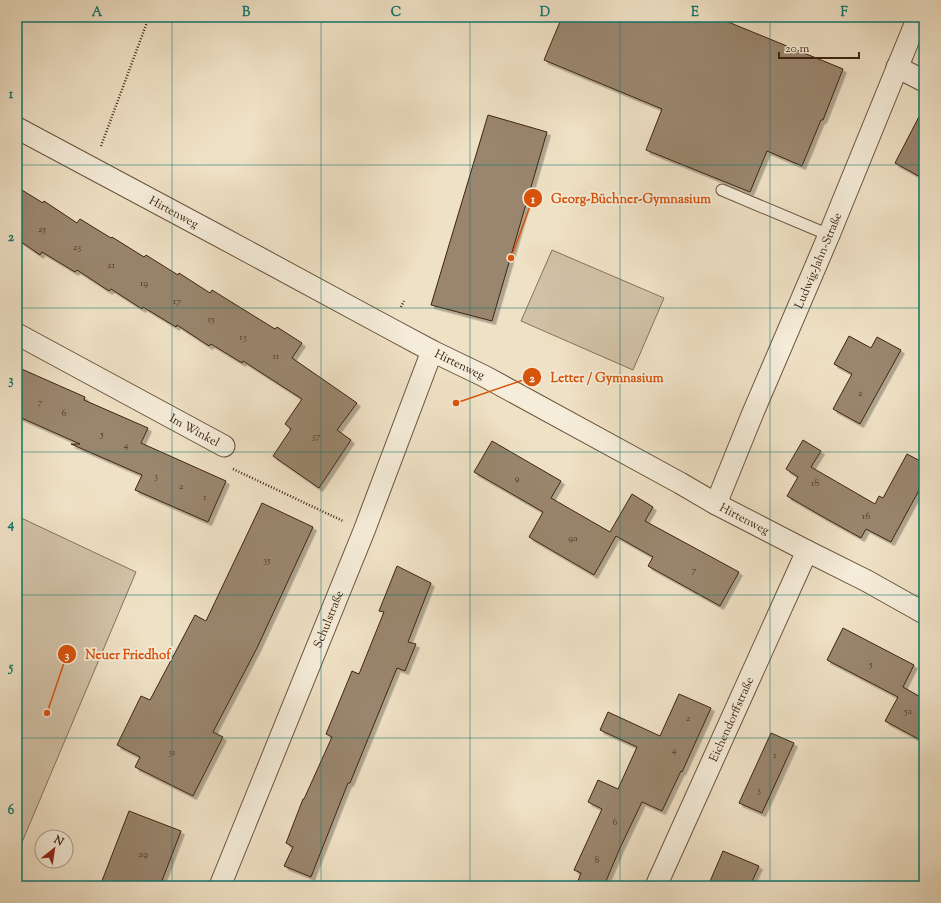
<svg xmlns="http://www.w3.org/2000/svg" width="941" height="903" viewBox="0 0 941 903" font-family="'Sorts Mill Goudy',serif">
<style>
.green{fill:#d1c1a6;stroke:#88725b}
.building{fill:#9a866e;stroke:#3e2410;filter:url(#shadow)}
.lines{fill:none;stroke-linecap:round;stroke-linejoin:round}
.service-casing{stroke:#6a533d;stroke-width:13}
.minor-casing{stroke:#6a533d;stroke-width:23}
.path{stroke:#3e2410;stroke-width:2.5;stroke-dasharray:1 2;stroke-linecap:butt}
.service{stroke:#f5ecd9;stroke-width:11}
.minor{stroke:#f5ecd9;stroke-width:21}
.grid{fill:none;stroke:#0f766e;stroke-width:1;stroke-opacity:0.55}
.labels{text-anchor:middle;stroke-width:3.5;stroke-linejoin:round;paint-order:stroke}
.number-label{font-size:10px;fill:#553c28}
.street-label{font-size:12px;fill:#3e2410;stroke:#f5ecd9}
.leader{fill:none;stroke:#d7540c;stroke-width:1.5}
.callout-dot{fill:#d7540c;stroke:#f5ecd9;stroke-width:1.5}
.mark-label{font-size:12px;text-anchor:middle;font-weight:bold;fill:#fff}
.callout-label{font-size:13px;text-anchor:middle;font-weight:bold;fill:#d7540c;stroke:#f5ecd9;stroke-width:3.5;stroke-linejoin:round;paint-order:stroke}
.neatline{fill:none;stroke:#0f766e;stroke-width:1.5}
.grid-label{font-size:13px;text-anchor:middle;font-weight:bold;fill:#0f766e}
</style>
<defs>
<filter id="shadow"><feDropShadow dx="3.5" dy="3.5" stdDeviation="0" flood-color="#0004"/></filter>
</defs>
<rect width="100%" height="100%" fill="#efe1c5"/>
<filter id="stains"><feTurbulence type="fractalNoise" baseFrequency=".005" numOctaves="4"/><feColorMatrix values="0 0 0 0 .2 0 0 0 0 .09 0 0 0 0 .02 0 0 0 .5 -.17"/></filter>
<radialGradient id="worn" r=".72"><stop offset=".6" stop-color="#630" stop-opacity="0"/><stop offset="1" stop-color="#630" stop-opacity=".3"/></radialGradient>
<g class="green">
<path d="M 552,250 L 664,298 L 633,370 L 521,321 Z"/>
<path d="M 17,516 L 136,572 L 17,854 Z"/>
</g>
<g class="building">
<path d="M 562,17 L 716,17 L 843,69 L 823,120 L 821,120 L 802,166 L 767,151 L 750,192 L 646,150 L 662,109 L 544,60 Z"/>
<path d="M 924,107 L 924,179 L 895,163 Z"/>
<path d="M 488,115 L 547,132 L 492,321 L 431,305 Z"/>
<path d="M 17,187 L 43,203 L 44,201 L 77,223 L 80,219 L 111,238 L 112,237 L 144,257 L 146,255 L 178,275 L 179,273 L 210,293 L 212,290 L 275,329 L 277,327 L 302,343 L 292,358 L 357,403 L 337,430 L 351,440 L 319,488 L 273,456 L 291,429 L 285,424 L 302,399 L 243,361 L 242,363 L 211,344 L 209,346 L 177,325 L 176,327 L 143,307 L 142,309 L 111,289 L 109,291 L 77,270 L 75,272 L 42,252 L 40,255 L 17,239 Z"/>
<path d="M 849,336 L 871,348 L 877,337 L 901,350 L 860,424 L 833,409 L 852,374 L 834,364 Z"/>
<path d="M 17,367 L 85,397 L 84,400 L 148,428 L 141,443 L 226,481 L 208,522 L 135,490 L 142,475 L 71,444 L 80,444 L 17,416 Z"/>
<path d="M 803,440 L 821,451 L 811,467 L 875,504 L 879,496 L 883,498 L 907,454 L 924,463 L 924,481 L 891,542 L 866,529 L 861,538 L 825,518 L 787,496 L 798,477 L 786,469 Z"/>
<path d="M 492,441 L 561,481 L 551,498 L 610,532 L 632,494 L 653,507 L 645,521 L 739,572 L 720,606 L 648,566 L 653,557 L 616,536 L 594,575 L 529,537 L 543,512 L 474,472 Z"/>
<path d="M 262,503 L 313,527 L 257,648 L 213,732 L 223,737 L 193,796 L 135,767 L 140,757 L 117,745 L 141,696 L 150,700 L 195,615 L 206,621 Z"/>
<path d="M 397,566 L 431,583 L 408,642 L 416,644 L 405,671 L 397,668 L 350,783 L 348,783 L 311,877 L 284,866 L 293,847 L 286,843 L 303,799 L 304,799 L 332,737 L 326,734 L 352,671 L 359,674 L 384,612 L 379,611 Z"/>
<path d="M 843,628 L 914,665 L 903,687 L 924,699 L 924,742 L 885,721 L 898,697 L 827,660 Z"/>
<path d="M 679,694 L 711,708 L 682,772 L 681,771 L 662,811 L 642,802 L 620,848 L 604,886 L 576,886 L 581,873 L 574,870 L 602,809 L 588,802 L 598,780 L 618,789 L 637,747 L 600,730 L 608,712 L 660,736 Z"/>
<path d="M 771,733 L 794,743 L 762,813 L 739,803 Z"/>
<path d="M 129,811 L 181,831 L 160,886 L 100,886 Z"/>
<path d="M 723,851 L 759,866 L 750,886 L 708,886 Z"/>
</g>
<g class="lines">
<defs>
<path id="service" d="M 722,190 L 829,235"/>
<g id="minor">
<path d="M 897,67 L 924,81"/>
<path id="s1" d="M 17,128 L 219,236 L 391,329 L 432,351 L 484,376 L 680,483 L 716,504 L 807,551 L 867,581 L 924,613"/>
<path id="s2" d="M 17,334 L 224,446"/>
<path id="s3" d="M 716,504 L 752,415 L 829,235 L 918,17"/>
<path id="s4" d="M 220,886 L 364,531 L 432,351"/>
<path id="s5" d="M 656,886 L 807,551"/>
</g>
</defs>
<use href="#service" class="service-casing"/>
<use href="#minor" class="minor-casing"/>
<g class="path">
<path d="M 101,146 L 149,17"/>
<path d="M 401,307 L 404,301"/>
<path d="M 233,469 L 343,521"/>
</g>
<use href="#service" class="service"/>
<use href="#minor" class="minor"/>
</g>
<path class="grid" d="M 172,17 L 172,886M 321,17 L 321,886M 470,17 L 470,886M 620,17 L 620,886M 770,17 L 770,886M 17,165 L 924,165M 17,308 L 924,308M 17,452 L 924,452M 17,595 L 924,595M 17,738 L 924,738"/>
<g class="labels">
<g class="number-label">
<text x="42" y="232">25</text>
<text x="77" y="250">23</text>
<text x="111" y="268">21</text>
<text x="144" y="286">19</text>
<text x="177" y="304">17</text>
<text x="211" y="322">15</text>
<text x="243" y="340">13</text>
<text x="276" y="359">11</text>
<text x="860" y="396">2</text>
<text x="40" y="405">7</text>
<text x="64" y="416">6</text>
<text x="102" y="437">5</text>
<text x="316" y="439">37</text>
<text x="126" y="448">4</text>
<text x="156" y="479">3</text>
<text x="517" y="481">9</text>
<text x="815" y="486">18</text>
<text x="181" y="489">2</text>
<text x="205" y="500">1</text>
<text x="866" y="519">16</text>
<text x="573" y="541">9a</text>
<text x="267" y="563">35</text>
<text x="694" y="573">7</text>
<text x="871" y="667">5</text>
<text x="908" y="714">5a</text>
<text x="688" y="721">2</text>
<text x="674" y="753">4</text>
<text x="172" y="755">31</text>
<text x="775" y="758">1</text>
<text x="759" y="793">3</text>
<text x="615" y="825">6</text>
<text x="143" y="857">29</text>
<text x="597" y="863">8</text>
</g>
<g class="street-label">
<text dy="4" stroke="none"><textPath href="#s1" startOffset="178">Hirtenweg</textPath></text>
<text dy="4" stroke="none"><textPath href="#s3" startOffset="264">Ludwig-Jahn-Straße</textPath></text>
<text dy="4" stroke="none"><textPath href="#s1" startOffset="502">Hirtenweg</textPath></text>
<text dy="4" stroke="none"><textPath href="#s2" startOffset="202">Im Winkel</textPath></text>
<text dy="4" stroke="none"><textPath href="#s1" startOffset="826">Hirtenweg</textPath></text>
<text dy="4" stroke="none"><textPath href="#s4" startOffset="288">Schulstraße</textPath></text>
<text dy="4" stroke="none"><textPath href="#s5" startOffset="183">Eichendorffstraße</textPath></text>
</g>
</g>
<path class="leader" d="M511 258L533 198M456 403L532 377M47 713L67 654"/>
<g class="callout-dot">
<circle cx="511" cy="258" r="4"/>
<circle cx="456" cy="403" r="4"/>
<circle cx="47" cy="713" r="4"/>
<circle cx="533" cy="198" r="10"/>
<circle cx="532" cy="377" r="10"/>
<circle cx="67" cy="654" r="10"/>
</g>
<g class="mark-label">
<text x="533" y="203">1</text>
<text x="532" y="382">2</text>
<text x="67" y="659">3</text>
</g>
<g class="callout-label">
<text x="631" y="203">Georg-Büchner-Gymnasium</text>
<text x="607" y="382">Letter / Gymnasium</text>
<text x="128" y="659">Neuer Friedhof</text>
</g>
<rect width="941" height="903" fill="none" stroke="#efe1c5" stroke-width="44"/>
<g transform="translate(54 849) rotate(30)"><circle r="19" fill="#f5ecd9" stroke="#ac9c89"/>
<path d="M0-3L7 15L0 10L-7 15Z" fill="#8f2418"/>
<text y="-6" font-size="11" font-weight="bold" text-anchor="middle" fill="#3e2410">N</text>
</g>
<path d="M779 52v6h80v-6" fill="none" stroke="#3e2410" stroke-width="2"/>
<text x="785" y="52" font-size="12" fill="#3e2410" stroke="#f5ecd9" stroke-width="3" paint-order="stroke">20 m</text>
<rect x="22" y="22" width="897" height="859" class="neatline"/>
<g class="grid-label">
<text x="97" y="16">A</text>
<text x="246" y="16">B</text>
<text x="396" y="16">C</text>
<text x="545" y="16">D</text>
<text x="695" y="16">E</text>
<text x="844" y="16">F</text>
<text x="11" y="98">1</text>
<text x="11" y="241">2</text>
<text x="11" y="384">3</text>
<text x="11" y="528">4</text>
<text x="11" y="671">5</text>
<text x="11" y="814">6</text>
</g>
<rect width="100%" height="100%" filter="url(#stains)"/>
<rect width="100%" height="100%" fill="url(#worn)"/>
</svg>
